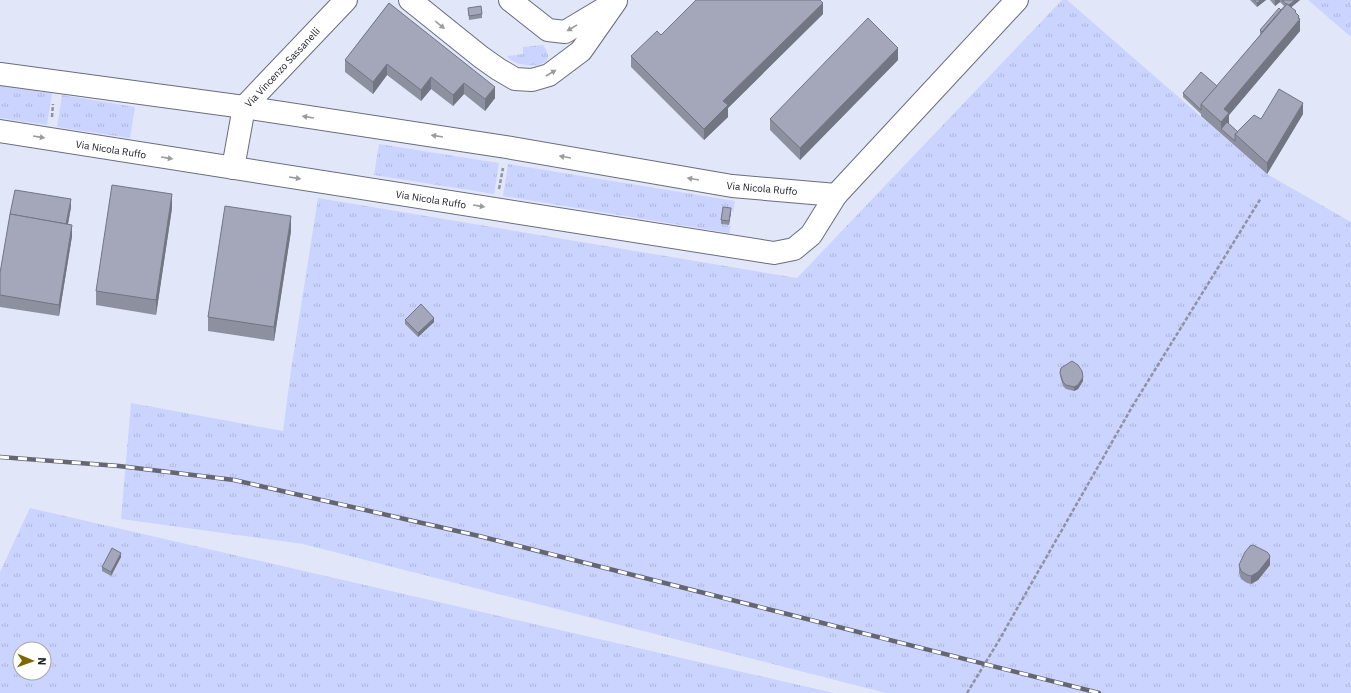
<svg xmlns="http://www.w3.org/2000/svg" width="1351" height="693" viewBox="0 0 1351 693" font-family="'IBM Plex Sans',sans-serif">
<style>
.grass{fill:url(#grass-tufts);fill-rule:evenodd}
.lines{fill:none;stroke-linecap:round;stroke-linejoin:round}
.minor-casing{stroke:#696d7d;stroke-width:24}
.path{stroke:#8f92a0;stroke-width:2.5;stroke-dasharray:4 2;stroke-linecap:butt}
.minor{stroke:#fff;stroke-width:22}
.rail-casing{stroke:#646671;stroke-width:4.5}
.rail{stroke:#fff;stroke-width:3;stroke-dasharray:9;stroke-linecap:butt}
.wall{fill:#8c909f}
.shaded-wall{fill:#727582}
.building{fill:#a3a7b9;stroke:#727582}
.oneway{fill:#9b9b9e}
.labels{text-anchor:middle;stroke-width:3;stroke-linejoin:round;paint-order:stroke}
.street-label{font-size:10px;fill:#202128;stroke:#fff}
</style>
<defs>
<pattern id="grass-tufts" width="24" height="20" patternUnits="userSpaceOnUse"><rect width="24" height="20" fill="#cad4ff"/><path d="M3 7l-1-3M5 7V3M7 7l1-3M15 17l-1-3M17 17v-4M19 17l1-3" fill="none" stroke="#adb6db"/></pattern>
</defs>
<rect width="100%" height="100%" fill="#e2e6f9"/>
<g class="grass">
<path d="M 1062,0 L 1067,0 L 1267,174 L 1351,222 L 1351,693 L 886,693 L 303,544 L 121,519 L 131,403 L 283,431 L 291,370 L 318,198 L 797,278 Z"/>
<path d="M 1308,0 L 1351,0 L 1351,37 Z"/>
<path d="M 543,45 C 545,48 548,52 548,56 C 548,68 524,66 517,63 C 513,62 510,59 507,56 L 523,54 L 523,47 Z"/>
<path d="M 0,85 L 52,93 L 47,125 L 0,118 Z"/>
<path d="M 62,95 L 135,107 L 130,138 L 57,127 Z"/>
<path d="M 379,144 L 499,163 L 494,194 L 374,175 Z"/>
<path d="M 508,164 L 735,201 L 733,212 L 723,211 L 721,224 L 731,226 L 729,233 L 503,196 Z"/>
<path d="M 30,508 L 834,693 L 0,693 L 0,572 ZM 20,649 L 44,649 L 44,673 L 20,673 Z"/>
</g>
<g class="lines">
<defs>
<g id="minor">
<path d="M 410,0 L 481,57 L 498,69 L 515,79 L 532,80 L 549,75 L 581,51 L 616,1"/>
<path d="M 510,0 L 548,30 L 565,32 L 610,5"/>
<path d="M 0,74 L 244,107 L 506,147 L 732,186 L 836,195"/>
<path d="M 0,131 L 774,253 L 794,249 L 811,235 L 836,195 L 1017,0"/>
<path d="M 233,168 L 244,107 L 346,0"/>
</g>
</defs>
<use href="#minor" class="minor-casing"/>
<g class="path">
<path d="M 52,117 L 53,104"/>
<path d="M 499,189 L 503,168"/>
<path d="M 967,693 L 998,642 L 1132,407 L 1261,198"/>
</g>
<use href="#minor" class="minor"/>
<defs>
<path id="rail" d="M 0,457 L 119,466 L 234,480 L 479,536 L 1099,693"/>
</defs>
<use href="#rail" class="rail-casing"/>
<use href="#rail" class="rail"/>
</g>
<g class="wall">
<path d="M 1250,0 L 1266,0 L 1257,7 Z"/>
<path d="M 1270,0 L 1300,0 L 1291,7 L 1299,18 L 1300,31 L 1229,115 L 1229,124 L 1238,132 L 1261,119 L 1303,114 L 1267,174 L 1201,116 L 1201,114 L 1183,97 L 1183,93 L 1217,86 L 1260,35 L 1260,30 L 1284,6 L 1280,2 L 1275,6 Z"/>
<path d="M 389,3 L 495,98 L 485,111 L 464,94 L 453,106 L 431,89 L 421,101 L 387,75 L 373,94 L 345,72 L 345,60 Z"/>
<path d="M 468,8 L 482,14 L 482,18 L 469,20 Z"/>
<path d="M 823,14 L 728,108 L 728,117 L 704,140 L 631,67 L 631,56 L 661,35 Z"/>
<path d="M 898,60 L 800,160 L 770,130 L 770,119 Z"/>
<path d="M 71,207 L 68,224 L 72,236 L 59,316 L 0,307 L 0,273 Z"/>
<path d="M 172,208 L 156,315 L 96,305 L 96,291 Z"/>
<path d="M 731,212 L 729,225 L 721,224 L 721,220 Z"/>
<path d="M 291,231 L 274,341 L 208,331 L 208,317 Z"/>
<path d="M 405,320 L 434,322 L 418,337 L 405,324 Z"/>
<path d="M 1060,373 L 1083,381 L 1078,389 L 1074,391 L 1066,389 L 1063,386 L 1060,376 Z"/>
<path d="M 121,557 L 111,576 L 102,571 L 102,567 Z"/>
<path d="M 1239,565 L 1270,565 L 1258,580 L 1251,584 L 1247,583 L 1241,579 L 1239,573 Z"/>
</g>
<g class="shaded-wall">
<path d="M 1260,0 L 1266,0 L 1257,7 L 1257,3 Z"/>
<path d="M 1275,0 L 1280,0 L 1280,2 L 1275,6 Z"/>
<path d="M 1295,0 L 1300,0 L 1288,10 L 1288,6 Z"/>
<path d="M 823,3 L 823,14 L 728,108 L 728,117 L 704,140 L 704,129 L 723,101 Z"/>
<path d="M 1299,16 L 1299,20 L 1300,19 L 1300,31 L 1229,115 L 1229,124 L 1221,129 L 1221,122 L 1224,109 Z"/>
<path d="M 898,48 L 898,60 L 800,160 L 800,148 Z"/>
<path d="M 387,64 L 387,75 L 373,94 L 373,82 Z"/>
<path d="M 431,77 L 431,89 L 421,101 L 421,90 Z"/>
<path d="M 464,83 L 464,94 L 453,106 L 453,95 Z"/>
<path d="M 495,87 L 495,98 L 485,111 L 485,99 Z"/>
<path d="M 1303,103 L 1303,114 L 1267,174 L 1267,163 Z"/>
<path d="M 172,194 L 172,208 L 156,315 L 156,300 Z"/>
<path d="M 71,199 L 71,207 L 66,235 L 66,227 Z"/>
<path d="M 731,208 L 731,212 L 729,225 L 729,221 Z"/>
<path d="M 291,216 L 291,231 L 274,341 L 274,327 Z"/>
<path d="M 72,225 L 72,236 L 59,316 L 59,305 Z"/>
<path d="M 434,318 L 434,322 L 418,337 L 418,333 Z"/>
<path d="M 1083,377 L 1083,381 L 1078,389 L 1074,391 L 1074,387 Z"/>
<path d="M 121,553 L 121,557 L 111,576 L 111,572 Z"/>
<path d="M 1270,557 L 1270,565 L 1258,580 L 1251,584 L 1251,576 Z"/>
</g>
<g class="building">
<path d="M 696,0 L 820,0 L 823,3 L 723,101 L 728,105 L 704,129 L 631,56 L 657,31 L 661,35 Z"/>
<path d="M 1254,0 L 1260,0 L 1260,1 L 1257,3 Z"/>
<path d="M 1282,0 L 1295,0 L 1289,5 L 1287,4 L 1286,4 Z"/>
<path d="M 389,3 L 495,87 L 485,99 L 464,83 L 453,95 L 431,77 L 421,90 L 387,64 L 373,82 L 345,60 Z"/>
<path d="M 1287,4 L 1296,11 L 1295,12 L 1299,16 L 1298,18 L 1300,19 L 1224,109 L 1229,113 L 1221,122 L 1201,104 Z"/>
<path d="M 481,6 L 482,14 L 469,16 L 468,8 Z"/>
<path d="M 1279,8 L 1281,10 L 1262,32 L 1260,30 Z"/>
<path d="M 868,18 L 898,48 L 800,148 L 770,119 Z"/>
<path d="M 1201,72 L 1217,86 L 1201,104 L 1201,110 L 1183,93 Z"/>
<path d="M 1279,89 L 1303,103 L 1267,163 L 1235,134 L 1254,115 L 1261,119 Z"/>
<path d="M 1227,122 L 1238,132 L 1235,134 L 1235,141 L 1221,129 Z"/>
<path d="M 112,185 L 172,194 L 156,300 L 96,291 Z"/>
<path d="M 15,190 L 71,199 L 66,224 L 10,214 Z"/>
<path d="M 225,206 L 291,216 L 274,327 L 208,317 Z"/>
<path d="M 723,207 L 731,208 L 729,221 L 721,220 Z"/>
<path d="M 10,214 L 72,225 L 59,305 L 0,295 L 0,273 Z"/>
<path d="M 421,304 L 434,318 L 418,333 L 405,320 Z"/>
<path d="M 1072,361 L 1078,365 L 1082,371 L 1083,377 L 1078,385 L 1074,387 L 1066,385 L 1063,382 L 1060,373 L 1061,368 Z"/>
<path d="M 1253,545 L 1267,552 L 1269,554 L 1270,557 L 1258,572 L 1251,576 L 1247,575 L 1241,571 L 1239,565 L 1245,552 L 1250,546 Z"/>
<path d="M 112,548 L 121,553 L 111,572 L 102,567 Z"/>
</g>
<defs><path id="oneway-solid" d="M-6-.8H1V-3.2L6.5 0L1 3.2V.8H-6Z"/></defs>
<g class="oneway">
<use href="#oneway-solid" transform="translate(440 25) rotate(39)"/>
<use href="#oneway-solid" transform="translate(572 28) rotate(149)"/>
<use href="#oneway-solid" transform="translate(551 73) rotate(-30)"/>
<use href="#oneway-solid" transform="translate(308 117) rotate(-171)"/>
<use href="#oneway-solid" transform="translate(437 136) rotate(-171)"/>
<use href="#oneway-solid" transform="translate(39 137) rotate(9)"/>
<use href="#oneway-solid" transform="translate(565 157) rotate(-170)"/>
<use href="#oneway-solid" transform="translate(167 158) rotate(9)"/>
<use href="#oneway-solid" transform="translate(295 178) rotate(9)"/>
<use href="#oneway-solid" transform="translate(693 179) rotate(-170)"/>
<use href="#oneway-solid" transform="translate(479 206) rotate(9)"/>
</g>
<g class="labels">
<g class="street-label">
<text transform="translate(282 67) rotate(-47)" y="4">Via Vincenzo Sassanelli</text>
<text transform="translate(111 149) rotate(9)" y="4">Via Nicola Ruffo</text>
<text transform="translate(762 188) rotate(5)" y="4">Via Nicola Ruffo</text>
<text transform="translate(431 199) rotate(9)" y="4">Via Nicola Ruffo</text>
</g>
</g>
<g transform="translate(32 661) rotate(92)"><circle r="19" fill="#ffffff" stroke="#a6a6a9"/>
<path d="M0-3L7 15L0 10L-7 15Z" fill="#7d6800"/>
<text y="-6" font-size="11" font-weight="bold" text-anchor="middle" fill="#202128">N</text>
</g>
</svg>
